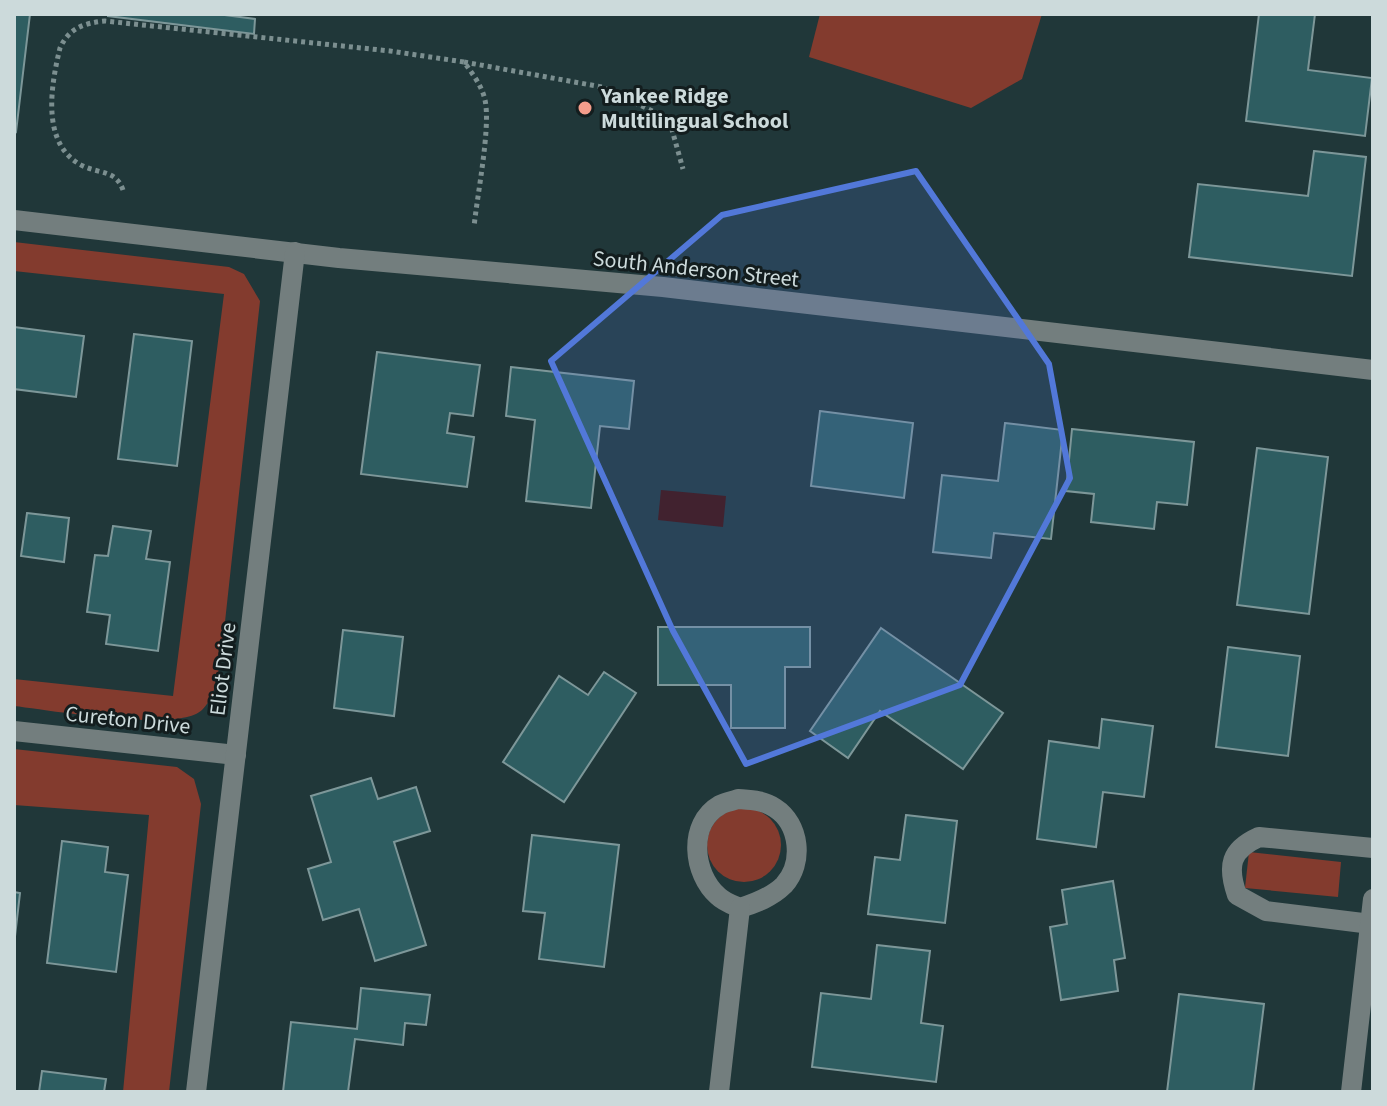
<svg xmlns="http://www.w3.org/2000/svg" width="1387" height="1106" viewBox="0 0 1387 1106" font-family="'Source Sans 3',sans-serif">
<style>
.green{fill:#833b2e}
.water{fill:#3e0d05}
.building{fill:#2e5d61;stroke:#7d9799;stroke-width:2}
.lines{fill:none;stroke-linecap:round;stroke-linejoin:round}
.path{stroke:#7c8f90;stroke-width:5;stroke-dasharray:4 4;stroke-linecap:butt}
.minor{stroke:#737e7e;stroke-width:20}
.marked{fill:#5278d9;fill-opacity:0.2;stroke:#5278d9;stroke-width:6;stroke-linejoin:round}
.poi-dot{fill:#f49d8b;stroke:#131d1e;stroke-width:3}
.labels{text-anchor:middle;stroke-width:6;stroke-linejoin:round;paint-order:stroke}
.poi-label{font-size:22px;font-weight:bold;fill:#ccdadb;stroke:#131d1e;text-anchor:start}
.street-label{font-size:22px;fill:#ccdadb;stroke:#131d1e}
</style>
<rect width="100%" height="100%" fill="#203739"/>
<g class="green">
<path d="M 820,14 L 1042,14 L 1022,79 L 971,108 L 809,57 Z"/>
<path d="M 14,242 L 229,267 L 244,274 L 260,301 L 223,640 C 219,662 219,694 202,710 C 178,733 50,710 14,706 L 14,679 L 173,696 L 224,294 L 14,271 Z"/>
<path d="M 14,749 L 177,767 L 194,779 L 201,804 L 169,1092 L 123,1092 L 149,815 L 14,805 Z"/>
<circle cx="744" cy="845" r="37"/>
<path d="M 1249,852 L 1341,862 L 1338,897 L 1245,888 Z"/>
</g>
<path class="water" d="M 661,490 L 726,496 L 723,527 L 658,520 Z"/>
<g class="building">
<path d="M 14,14 L 30,14 L 16,132 L 14,131 Z"/>
<path d="M 108,14 L 217,14 L 255,19 L 254,34 L 108,16 Z"/>
<path d="M 1259,14 L 1315,14 L 1308,70 L 1372,78 L 1365,136 L 1246,121 Z"/>
<path d="M 1314,151 L 1366,157 L 1352,276 L 1189,257 L 1198,184 L 1308,196 Z"/>
<path d="M 14,327 L 84,336 L 76,397 L 14,389 Z"/>
<path d="M 134,334 L 192,341 L 177,466 L 118,459 Z"/>
<path d="M 377,352 L 480,365 L 473,416 L 450,413 L 447,433 L 474,437 L 467,487 L 361,474 Z"/>
<path d="M 511,367 L 634,381 L 629,429 L 600,426 L 591,508 L 526,501 L 535,420 L 506,416 Z"/>
<path d="M 820,411 L 913,423 L 904,498 L 811,486 Z"/>
<path d="M 1005,423 L 1063,430 L 1051,539 L 994,533 L 991,558 L 933,552 L 942,475 L 998,481 Z"/>
<path d="M 1072,429 L 1194,442 L 1187,505 L 1157,502 L 1154,529 L 1091,522 L 1094,494 L 1066,491 Z"/>
<path d="M 1257,448 L 1328,457 L 1309,614 L 1237,605 Z"/>
<path d="M 27,513 L 69,518 L 64,562 L 21,556 Z"/>
<path d="M 113,526 L 151,531 L 146,559 L 170,562 L 158,651 L 106,644 L 110,615 L 87,612 L 95,555 L 108,556 Z"/>
<path d="M 658,627 L 810,627 L 810,667 L 785,667 L 785,728 L 731,728 L 731,685 L 658,685 Z"/>
<path d="M 881,628 L 1003,713 L 963,769 L 880,711 L 848,758 L 810,731 Z"/>
<path d="M 343,630 L 403,637 L 394,716 L 334,708 Z"/>
<path d="M 1228,647 L 1300,656 L 1288,756 L 1216,747 Z"/>
<path d="M 604,672 L 636,693 L 564,802 L 503,762 L 559,676 L 588,695 Z"/>
<path d="M 1102,719 L 1153,726 L 1144,797 L 1103,792 L 1096,847 L 1037,839 L 1049,741 L 1099,748 Z"/>
<path d="M 371,778 L 378,799 L 416,787 L 430,831 L 394,842 L 426,945 L 375,961 L 359,909 L 323,920 L 308,869 L 331,862 L 311,796 Z"/>
<path d="M 906,815 L 957,821 L 945,923 L 868,914 L 875,857 L 900,860 Z"/>
<path d="M 532,835 L 619,845 L 604,967 L 539,959 L 545,913 L 523,911 Z"/>
<path d="M 62,841 L 108,847 L 105,872 L 128,875 L 116,972 L 47,963 Z"/>
<path d="M 1113,881 L 1125,958 L 1114,960 L 1118,991 L 1061,1000 L 1050,927 L 1067,924 L 1062,890 Z"/>
<path d="M 14,892 L 20,893 L 14,945 Z"/>
<path d="M 877,945 L 930,951 L 921,1023 L 943,1026 L 936,1082 L 812,1067 L 821,993 L 871,999 Z"/>
<path d="M 361,988 L 430,995 L 426,1025 L 405,1023 L 403,1045 L 355,1039 L 348,1092 L 283,1092 L 291,1022 L 357,1029 Z"/>
<path d="M 1179,994 L 1264,1004 L 1253,1092 L 1167,1092 Z"/>
<path d="M 42,1071 L 106,1079 L 104,1092 L 39,1092 Z"/>
</g>
<g class="lines">
<g class="path">
<path d="M 464,62 L 602,87 L 669,119 L 683,169"/>
<path d="M 123,190 C 116,170 100,174 83,166 C 40,145 51,85 60,48 C 69,28 84,23 105,21 L 390,51 L 464,62 C 472,73 482,86 485,100 C 491,127 477,196 474,227"/>
</g>
<g class="minor">
<path d="M 14,220 L 339,258 L 663,287 L 1373,370"/>
<path d="M 14,731 L 236,755"/>
<path d="M 738,799 C 751,800 763,800 775,808 C 800,824 804,863 784,885 C 772,897 756,903 740,908 C 733,905 724,902 718,896 C 693,874 687,824 720,805 C 725,802 733,801 738,799 Z"/>
<path d="M 1371,924 L 1266,911 L 1237,895 C 1227,866 1230,850 1259,837 L 1373,848"/>
<path d="M 196,1092 L 295,252"/>
<path d="M 719,1092 L 740,908"/>
<path d="M 1351,1092 L 1373,899"/>
</g>
</g>
<path class="marked" d="M 916,171 L 1049,364 L 1070,478 L 960,685 L 746,764 L 673,631 L 551,361 L 722,215 Z"/>
<circle class="poi-dot" cx="585" cy="108" r="8"/>
<g class="labels">
<g class="poi-label">
<text x="601" y="103">Yankee Ridge<tspan x="601" dy="25">Multilingual School</tspan></text>
</g>
<g class="street-label">
<text transform="translate(696 268) rotate(6)" y="8">South Anderson Street</text>
<text transform="translate(222 669) rotate(-83)" y="8">Eliot Drive</text>
<text transform="translate(128 719) rotate(6)" y="8">Cureton Drive</text>
</g>
</g>
<rect width="1387" height="1106" fill="none" stroke="#ccdadb" stroke-width="32"/>
</svg>
